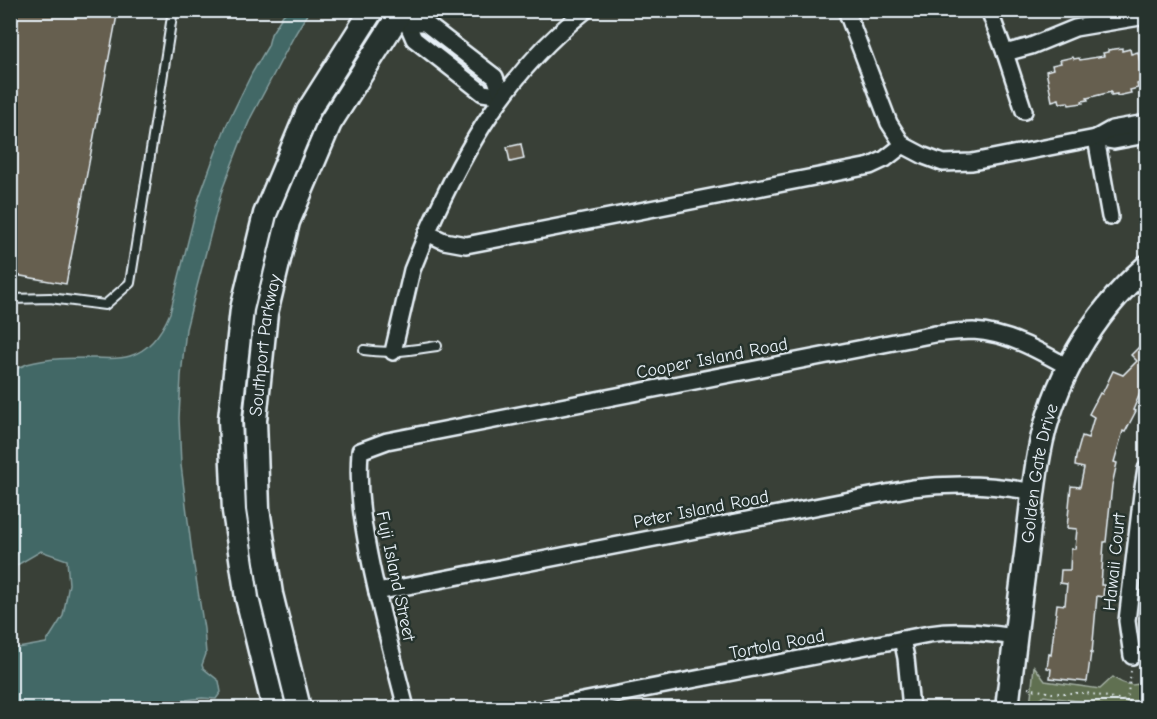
<svg xmlns="http://www.w3.org/2000/svg" width="1157" height="719" viewBox="0 0 1157 719" font-family="'Comic Neue',sans-serif">
<style>
.green{fill:#617051;stroke:#a4b0a4;stroke-width:1.5}
.water{fill:#436866;stroke:#859fa0;stroke-width:1.5}
.building{fill:#665f4f;stroke:#e8f1f8;stroke-width:1.5}
.lines{fill:none;stroke-linecap:round;stroke-linejoin:round}
.lane-casing{stroke:#e8f1f8;stroke-width:12}
.street-casing{stroke:#e8f1f8;stroke-width:20}
.secondary-casing{stroke:#e8f1f8;stroke-width:27}
.path{stroke:#e8f1f8;stroke-width:2;stroke-dasharray:1.5 4.5;stroke-linecap:butt}
.lane{stroke:#26332d;stroke-width:8}
.street{stroke:#26332d;stroke-width:15}
.secondary{stroke:#26332d;stroke-width:22}
.labels{text-anchor:middle;stroke-width:5;stroke-linejoin:round;paint-order:stroke}
.street-label{font-size:18px;fill:#e8f1f8;stroke:#26332d}
</style>
<rect width="100%" height="100%" fill="#394037"/>
<filter id="ink" filterUnits="userSpaceOnUse"><feTurbulence type="fractalNoise" baseFrequency=".0167" numOctaves="2"/><feDisplacementMap in="SourceGraphic" scale="12" xChannelSelector="R" yChannelSelector="G"/><feConvolveMatrix kernelMatrix="1 2 1 2 8 2 1 2 1" color-interpolation-filters="sRGB"/></filter>
<g filter="url(#ink)">
<path class="green" d="M 1034,666 L 1045,681 L 1100,689 L 1113,677 C 1124,686 1134,687 1146,682 L 1146,708 L 1103,708 L 1102,705 L 1044,696 L 1030,707 Z"/>
<path class="water" d="M 288,11 L 309,11 L 294,36 L 251,117 L 241,141 L 222,190 L 186,329 L 181,376 L 179,418 L 181,465 L 192,553 L 204,629 L 206,654 L 202,665 L 203,668 L 219,681 L 221,692 L 216,699 L 202,698 L 186,700 L 160,708 L 11,708 L 11,645 L 18,648 L 46,643 L 63,616 L 69,584 L 67,560 L 41,551 L 17,565 L 11,580 L 11,372 C 16,369 22,366 27,364 C 48,358 71,358 93,358 C 105,358 118,360 130,356 C 150,350 162,332 170,313 L 198,201 L 215,154 L 226,126 L 252,73 L 268,46 L 271,34 L 283,15 Z"/>
<g class="building">
<path d="M 10,10 L 118,10 L 66,284 L 10,274 Z"/>
<path d="M 1122,48 L 1122,51 L 1130,49 L 1131,54 L 1138,52 L 1144,82 L 1137,84 L 1138,88 L 1130,90 L 1131,93 L 1117,96 L 1117,94 L 1111,95 L 1111,92 L 1087,98 L 1088,100 L 1082,101 L 1083,103 L 1069,105 L 1068,102 L 1060,103 L 1059,99 L 1052,101 L 1046,71 L 1053,69 L 1052,65 L 1061,63 L 1060,60 L 1073,57 L 1074,59 L 1079,58 L 1080,60 L 1104,56 L 1103,53 L 1108,52 L 1108,50 Z"/>
<path d="M 521,144 L 524,159 L 510,162 L 507,147 Z"/>
<path d="M 1146,340 L 1146,379 L 1133,410 L 1136,411 L 1125,432 L 1123,431 L 1114,462 L 1117,463 L 1112,485 L 1106,542 L 1104,542 L 1101,585 L 1104,585 L 1103,597 L 1097,596 L 1092,653 L 1091,652 L 1087,682 L 1050,678 L 1051,669 L 1047,668 L 1049,654 L 1051,655 L 1057,604 L 1065,605 L 1067,584 L 1060,583 L 1061,570 L 1070,570 L 1071,549 L 1075,549 L 1077,529 L 1067,528 L 1071,486 L 1080,487 L 1084,468 L 1075,466 L 1076,457 L 1082,436 L 1088,438 L 1094,417 L 1089,414 L 1100,393 L 1102,394 L 1113,371 L 1123,375 L 1137,361 L 1131,355 Z"/>
</g>
<g class="lines">
<defs>
<g id="lane">
<path d="M 10,299 L 50,298 L 105,305 L 130,283 L 173,10"/>
<path d="M 364,350 C 391,354 410,350 437,346"/>
</g>
<g id="street">
<path d="M 391,10 L 407,23 L 414,39 L 483,93 L 502,96"/>
<path d="M 846,10 L 889,123 L 903,145"/>
<path d="M 989,10 L 1005,53 L 1024,111"/>
<path d="M 407,23 L 425,23 L 495,77 L 502,96"/>
<path d="M 1005,53 L 1031,46 L 1075,28 L 1146,16"/>
<path d="M 1096,138 L 1110,217"/>
<path d="M 1096,138 L 1114,141 L 1146,135"/>
<path d="M 427,233 C 466,145 509,71 586,10"/>
<path d="M 393,352 L 412,270 L 427,233 L 444,241 L 466,245 L 870,166 L 885,159 L 903,145 L 924,156 L 943,163 L 972,162 L 1096,138 L 1112,129 L 1146,123"/>
<path d="M 377,592 L 912,488 C 953,483 993,484 1033,492"/>
<path d="M 902,639 L 906,658 L 911,708"/>
<path d="M 1132,656 L 1127,621 L 1142,494 L 1146,469"/>
<path d="M 406,708 C 394,661 381,613 371,565 C 363,526 357,492 360,451 L 387,441 L 935,334 C 947,333 960,331 973,331 C 1008,333 1038,350 1068,367"/>
<path d="M 546,708 L 929,634 C 960,629 985,633 1016,637"/>
</g>
<g id="secondary">
<path d="M 274,708 L 247,598 L 234,511 L 230,419 L 242,309 L 265,214 L 308,111 L 372,10"/>
<path id="s1" d="M 299,708 L 271,594 L 258,509 L 255,420 L 266,313 L 288,222 L 330,123 L 402,10"/>
<path id="s2" d="M 1007,708 C 1013,657 1019,605 1026,554 C 1030,521 1033,487 1039,454 C 1052,383 1092,314 1146,267"/>
</g>
</defs>
<use href="#lane" class="lane-casing"/>
<use href="#street" class="street-casing"/>
<use href="#secondary" class="secondary-casing"/>
<g class="path">
<path d="M 1028,688 L 1052,693 L 1086,693 L 1146,704"/>
<path d="M 1126,708 L 1131,671"/>
</g>
<use href="#lane" class="lane"/>
<use href="#street" class="street"/>
<use href="#secondary" class="secondary"/>
</g>
</g>
<g class="labels">
<g class="street-label">
<text dy="6" stroke="none"><textPath href="#s1" startOffset="368">Southport Parkway</textPath></text>
<text transform="translate(712 358) rotate(-11)" y="6">Cooper Island Road</text>
<text dy="6" stroke="none"><textPath href="#s2" startOffset="237">Golden Gate Drive</textPath></text>
<text transform="translate(701 509) rotate(-11)" y="6">Peter Island Road</text>
<text transform="translate(1114 562) rotate(-84)" y="6">Hawaii Court</text>
<text transform="translate(396 576) rotate(78)" y="6">Fuji Island Street</text>
<text transform="translate(777 644) rotate(-11)" y="6">Tortola Road</text>
</g>
</g>
<rect width="1157" height="719" fill="none" stroke="#26332d" stroke-width="36"/>
<rect x="18" y="18" width="1121" height="683" fill="none" stroke="#e8f1f8" stroke-width="2" filter="url(#ink)"/>
</svg>
